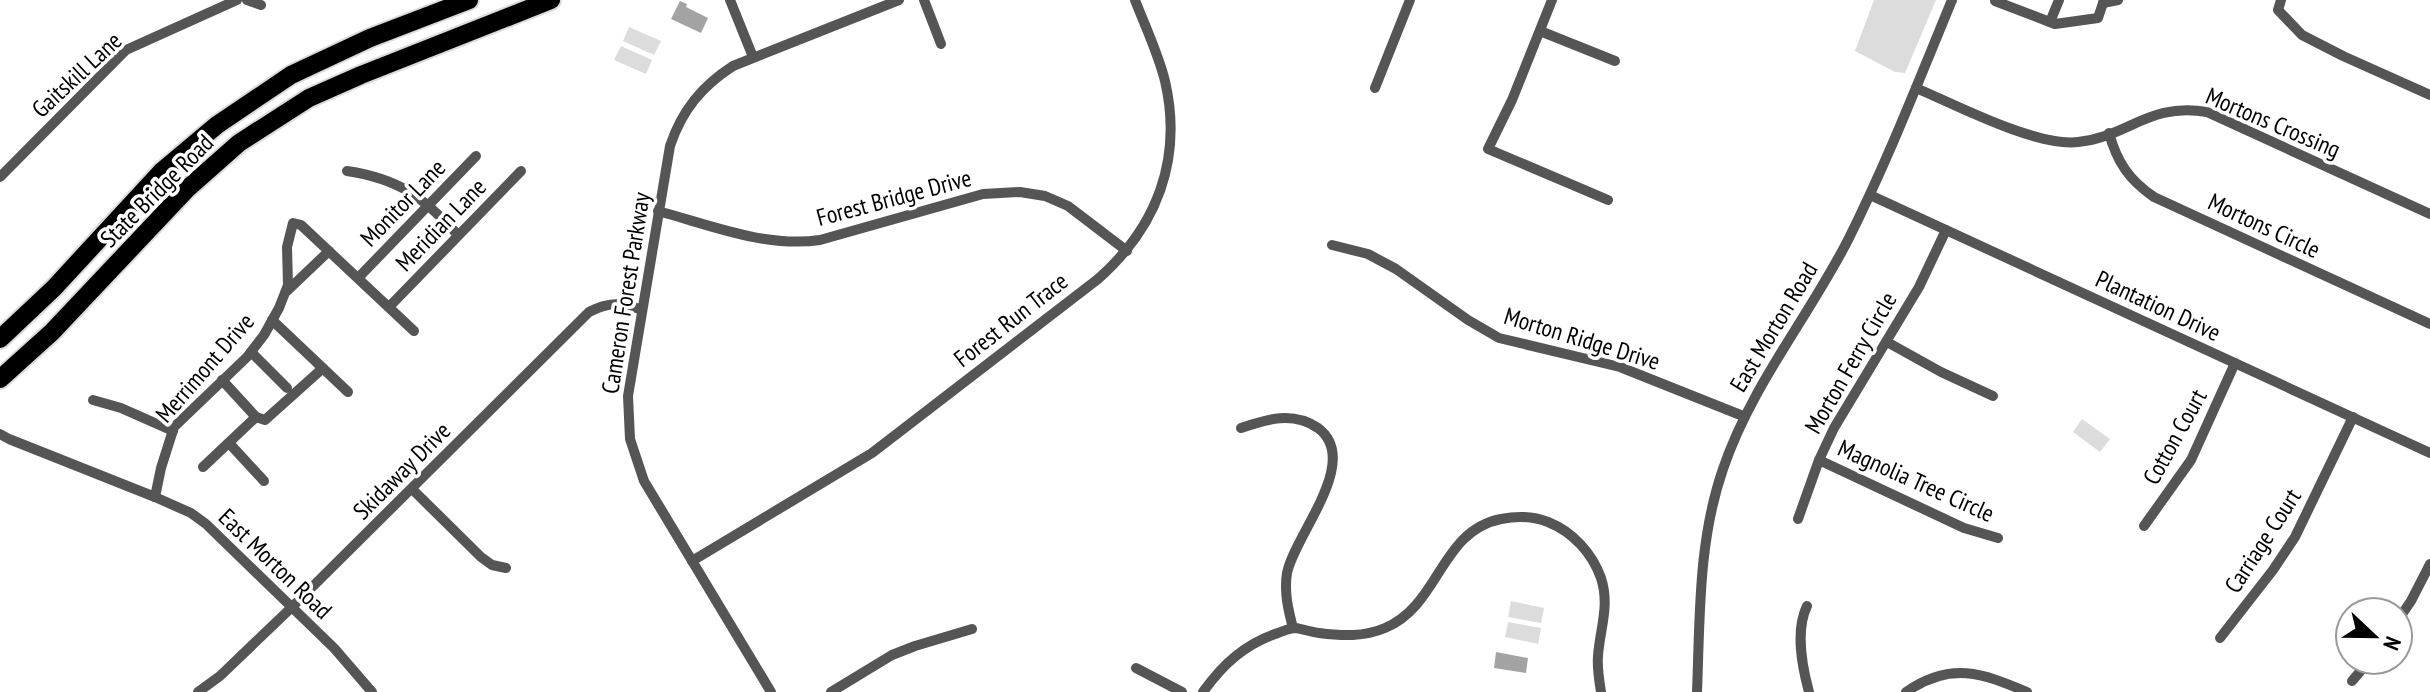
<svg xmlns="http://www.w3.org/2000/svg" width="2430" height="692" viewBox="0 0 2430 692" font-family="'PT Sans Narrow',sans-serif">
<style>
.green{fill:#dcdcdc}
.water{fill:#a3a3a3}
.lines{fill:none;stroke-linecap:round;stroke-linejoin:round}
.highway-casing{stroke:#dbdbdb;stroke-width:22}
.street{stroke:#555;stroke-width:10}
.highway{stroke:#000;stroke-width:18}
.labels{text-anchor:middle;stroke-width:7;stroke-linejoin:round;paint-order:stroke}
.street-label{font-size:24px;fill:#000;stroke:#fff}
</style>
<rect width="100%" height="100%" fill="#fff"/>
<g class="green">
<path d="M 1874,0 L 1936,0 L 1905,73 L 1895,72 L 1855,51 Z"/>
<path d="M 629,27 L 661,41 L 654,55 L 623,41 Z"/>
<path d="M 621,46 L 652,60 L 646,74 L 614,60 Z"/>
<path d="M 2082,419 L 2110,439 L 2100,452 L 2073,432 Z"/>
<path d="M 1511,601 L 1544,608 L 1541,623 L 1508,617 Z"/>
<path d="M 1508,622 L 1541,628 L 1538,644 L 1505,637 Z"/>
</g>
<g class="water">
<path d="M 680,1 L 687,4 L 686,7 L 708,18 L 701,33 L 671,19 Z"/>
<path d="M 1496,652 L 1528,658 L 1526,673 L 1494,668 Z"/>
</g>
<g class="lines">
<defs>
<g id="highway">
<path d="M 0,339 L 54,288 L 161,172 L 217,125 L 291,75 L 370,38 L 469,0"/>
<path d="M 0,379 L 52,332 L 187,189 L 239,143 L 309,98 L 361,75 L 551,0"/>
</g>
</defs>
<use href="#highway" class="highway-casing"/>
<g class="street">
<path d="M 247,0 L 261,5"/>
<path d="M 730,0 L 753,57"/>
<path d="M 924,0 L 941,44"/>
<path d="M 1552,0 L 1512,100 L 1488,149 L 1608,200"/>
<path d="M 2281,0 L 2278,10 L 2302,35 L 2343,56 L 2430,95"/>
<path d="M 1995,1 L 2055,24 L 2098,18 L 2103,3"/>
<path d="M 2103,3 L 2118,0"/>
<path d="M 2050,22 L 2059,0"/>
<path d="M 1540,31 L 1615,61"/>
<path d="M 1375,88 L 1410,0"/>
<path d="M 1916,88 C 1956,105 2036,147 2078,142 C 2128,137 2149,102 2207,112 L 2430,214"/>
<path d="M 2109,133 C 2117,162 2129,180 2154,197 L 2430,324"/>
<path d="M 347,171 C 400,179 423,197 458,235"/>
<path d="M 0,177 L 126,50 L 237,0"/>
<path d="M 1870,195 L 2430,453"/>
<path d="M 658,211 C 710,225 766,248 820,240 L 983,194 L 1020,192 L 1045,196 L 1068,206 L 1127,251"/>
<path d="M 1332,245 L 1368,254 L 1396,269 L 1468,320 L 1499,338 L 1620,367 L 1743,416"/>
<path d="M 358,278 L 476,156"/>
<path d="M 287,291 L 329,251"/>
<path d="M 389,307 L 521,171"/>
<path d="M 272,320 L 348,392"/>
<path d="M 1887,342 L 1941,372 L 1993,396"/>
<path d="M 251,352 L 287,388"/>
<path d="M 222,380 L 256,417 L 265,420 L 323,368"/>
<path d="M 93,400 L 121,408 L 173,431"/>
<path d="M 1241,428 C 1267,419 1293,411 1318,428 C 1362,461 1295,534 1287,573 C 1284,592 1288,609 1293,628"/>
<path d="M 0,434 L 9,439 L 155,497 L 191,513 L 206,524 L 334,648 L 372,692"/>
<path d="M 229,443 L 264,481"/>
<path d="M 1819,460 L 1964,528 L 1998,538"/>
<path d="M 203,467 L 256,417"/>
<path d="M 412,489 L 481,557 L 492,565 L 506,568"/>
<path d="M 155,497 L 161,468 L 174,427 L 247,357 L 264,335 L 279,308 L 288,285 L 287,247 L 293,223 L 301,225 L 414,331"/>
<path d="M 1798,519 L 1819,460 L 1834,428 L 1919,287 L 1946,230"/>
<path d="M 2144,526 L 2191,460 L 2235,363"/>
<path d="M 692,561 L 872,453 L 1098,279 C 1157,227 1183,159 1165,81 C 1158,53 1145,26 1135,0"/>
<path d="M 1807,606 C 1795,631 1802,666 1809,692"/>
<path d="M 2398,620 L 2411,601 L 2430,564"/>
<path d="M 2220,638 L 2273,570 L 2295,537 L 2353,417"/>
<path d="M 1136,668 L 1182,692"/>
<path d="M 2352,681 L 2370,660"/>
<path d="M 198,692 L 220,676 L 291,608 L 589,312 C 608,302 622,302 642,310"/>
<path d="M 771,692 L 644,481 L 630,439 L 628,396 L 670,146 C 682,110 702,86 733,66 L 899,0"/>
<path d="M 831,692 L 892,655 L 915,646 L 972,629"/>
<path d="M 1203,692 C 1223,664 1245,644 1278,633 C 1284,631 1290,628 1295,628 C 1303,629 1311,632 1319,633 C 1342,636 1364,637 1385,628 C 1440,605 1440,531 1501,519 C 1516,516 1533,516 1548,522 C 1573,532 1592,553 1601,578 C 1610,606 1600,628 1598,656 C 1597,668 1599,680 1601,692"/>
<path d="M 1697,692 C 1700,617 1698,541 1723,469 C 1751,386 1808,318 1848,240 C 1887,162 1919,80 1952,0"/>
<path d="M 1906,692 C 1951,661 1982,673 2027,692"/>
</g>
<use href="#highway" class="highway"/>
</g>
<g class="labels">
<g class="street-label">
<text transform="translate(77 75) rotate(-43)" y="8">Gaitskill Lane</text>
<text transform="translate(2273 123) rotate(23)" y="8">Mortons Crossing</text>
<text transform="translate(157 191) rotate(-45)" y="8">State Bridge Road</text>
<text transform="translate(894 198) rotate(-15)" y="8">Forest Bridge Drive</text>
<text transform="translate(403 203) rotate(-46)" y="8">Monitor Lane</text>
<text transform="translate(441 225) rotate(-46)" y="8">Meridian Lane</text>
<text transform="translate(2264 226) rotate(25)" y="8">Mortons Circle</text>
<text transform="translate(626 293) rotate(-81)" y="8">Cameron Forest Parkway</text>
<text transform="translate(2158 306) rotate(25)" y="8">Plantation Drive</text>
<text transform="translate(1011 320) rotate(-38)" y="8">Forest Run Trace</text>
<text transform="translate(1774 327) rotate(-59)" y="8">East Morton Road</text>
<text transform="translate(1582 339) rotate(17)" y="8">Morton Ridge Drive</text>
<text transform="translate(1851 363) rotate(-60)" y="8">Morton Ferry Circle</text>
<text transform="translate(205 368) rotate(-49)" y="8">Merrimont Drive</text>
<text transform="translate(2175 437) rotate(-61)" y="8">Cotton Court</text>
<text transform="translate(402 471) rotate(-45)" y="8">Skidaway Drive</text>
<text transform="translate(1916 481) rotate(24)" y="8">Magnolia Tree Circle</text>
<text transform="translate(2263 541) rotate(-57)" y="8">Carriage Court</text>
<text transform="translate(275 564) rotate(44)" y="8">East Morton Road</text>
</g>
</g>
<g transform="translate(2374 636) rotate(112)"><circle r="38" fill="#ffffff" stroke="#999999" stroke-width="2"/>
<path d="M0-6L14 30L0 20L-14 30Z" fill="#000000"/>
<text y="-12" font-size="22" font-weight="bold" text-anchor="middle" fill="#000000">N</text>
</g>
</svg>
